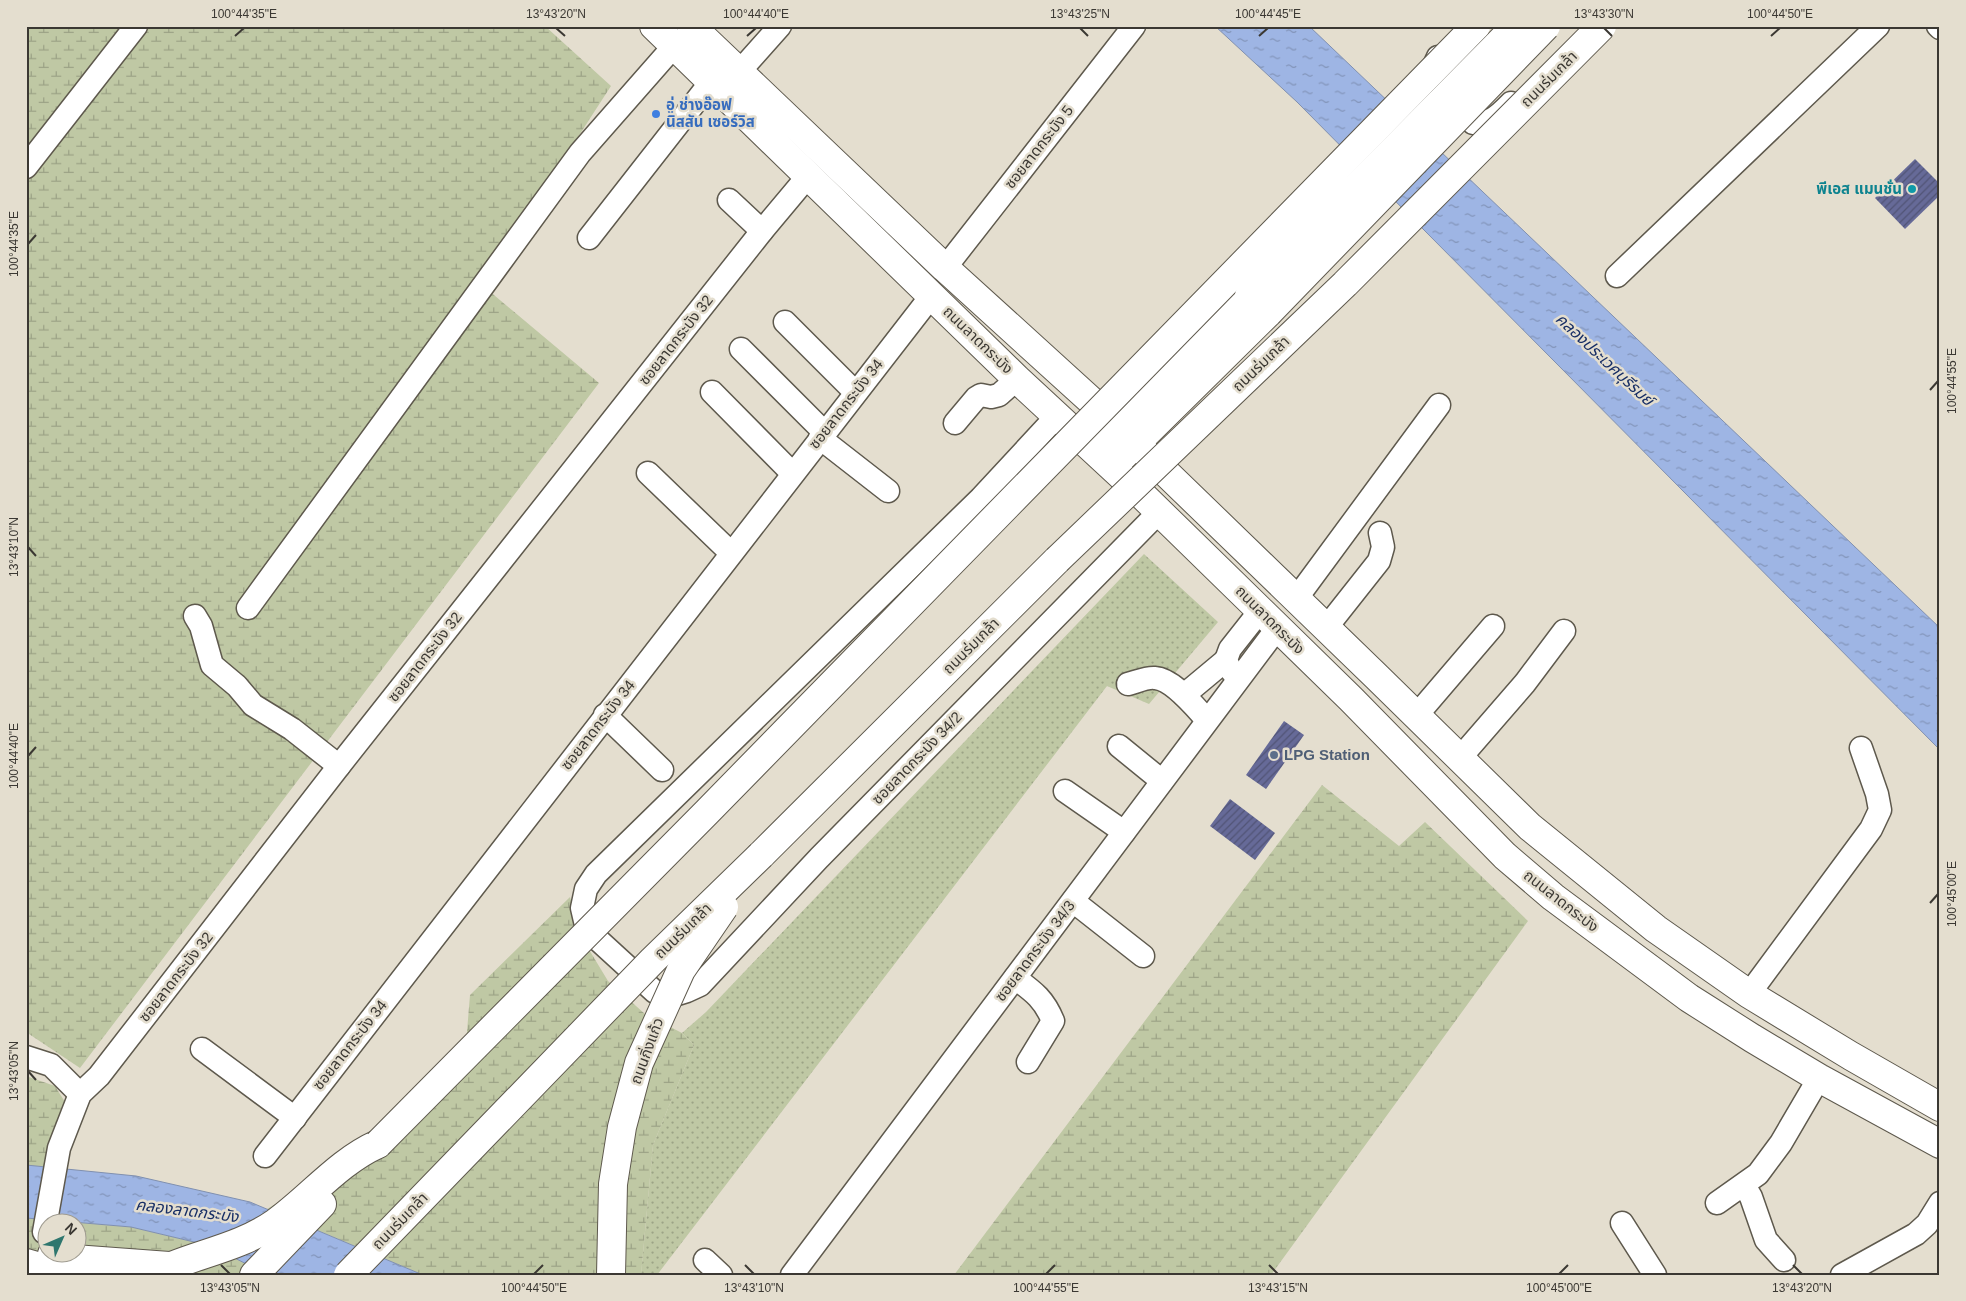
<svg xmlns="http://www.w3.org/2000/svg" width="1966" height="1301" viewBox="0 0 1966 1301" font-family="Arial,'Noto Sans Thai',sans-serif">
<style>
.grass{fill:url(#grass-dots)}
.wetland{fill:url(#wetland-marsh);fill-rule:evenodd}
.water{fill:url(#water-ripples);stroke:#8090af}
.building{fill:url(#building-hatch)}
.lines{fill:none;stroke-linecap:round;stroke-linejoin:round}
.minor-casing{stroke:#5e594d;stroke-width:25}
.major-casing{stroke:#5e594d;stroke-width:30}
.minor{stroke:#fff;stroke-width:22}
.major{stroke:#fff;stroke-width:28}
.major-bridge-casing{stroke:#5e594d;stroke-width:30;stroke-linecap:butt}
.major-bridge{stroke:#fff;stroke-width:28}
.ticks{fill:none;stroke:#3b3833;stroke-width:2}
.shop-dot{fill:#3f7fe0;stroke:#e4decf;stroke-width:2}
.culture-dot{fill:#0f9aa8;stroke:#e4decf;stroke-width:2}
.service-dot{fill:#5c6f8a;stroke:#e4decf;stroke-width:2}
.labels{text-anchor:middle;stroke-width:5;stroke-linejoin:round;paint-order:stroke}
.street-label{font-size:15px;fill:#3b3833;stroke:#e4decf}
.shop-label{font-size:15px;font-weight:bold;fill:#366cbe;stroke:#e4decf;text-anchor:start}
.culture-label{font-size:15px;font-weight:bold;fill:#0d838f;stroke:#e4decf;text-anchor:end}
.service-label{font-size:15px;font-weight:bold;fill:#4e5e75;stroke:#e4decf;text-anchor:start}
.water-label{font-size:16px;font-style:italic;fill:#172e65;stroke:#e4decf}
.neatline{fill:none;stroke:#3b3833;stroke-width:2}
.ticks-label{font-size:12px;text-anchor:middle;fill:#3b3833}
</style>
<defs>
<pattern id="grass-dots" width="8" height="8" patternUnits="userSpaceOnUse" patternTransform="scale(1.25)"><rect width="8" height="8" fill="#bfc8a4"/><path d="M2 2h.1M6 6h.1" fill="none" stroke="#9ca386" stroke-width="1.8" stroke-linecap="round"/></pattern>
<pattern id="wetland-marsh" width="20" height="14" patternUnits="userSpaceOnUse" patternTransform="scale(1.25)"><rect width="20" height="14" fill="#bfc8a4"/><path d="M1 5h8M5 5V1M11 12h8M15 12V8" fill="none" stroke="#9ca386"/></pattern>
<pattern id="water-ripples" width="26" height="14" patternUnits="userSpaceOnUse" patternTransform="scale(1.25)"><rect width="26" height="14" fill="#9eb5e4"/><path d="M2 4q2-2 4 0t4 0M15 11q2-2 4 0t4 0" fill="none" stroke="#8294b9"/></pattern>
<pattern id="building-hatch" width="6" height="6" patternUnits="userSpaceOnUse" patternTransform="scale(1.25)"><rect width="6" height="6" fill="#666a98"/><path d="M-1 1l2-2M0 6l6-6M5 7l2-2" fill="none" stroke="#515476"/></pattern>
</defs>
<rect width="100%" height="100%" fill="#e4decf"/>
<path class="grass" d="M 1144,554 L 1218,622 L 1149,704 L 1107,686 L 657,1275 L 641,1275 L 653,1145 L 694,1045 L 682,1033 L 706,1012 Z"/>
<g class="wetland">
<path d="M 26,26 L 545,26 L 611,86 L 482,285 L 599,383 L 80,1068 L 26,1032 Z"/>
<path d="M 1322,785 L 1399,846 L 1425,822 L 1528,921 L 1271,1275 L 954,1275 Z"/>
<path d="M 570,897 L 582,938 L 608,981 L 645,1014 L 682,1033 L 694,1045 L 653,1145 L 641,1275 L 423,1275 L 267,1209 L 378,1144 L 465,1056 L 470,995 Z"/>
<path d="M 26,1076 L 55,1086 L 68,1107 L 50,1168 L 26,1165 Z"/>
<path d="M 26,1218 L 131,1227 L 211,1246 L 268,1275 L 26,1275 ZM 48,1224 L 78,1224 L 78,1254 L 48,1254 Z"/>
</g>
<g class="water">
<path d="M 1215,26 L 1309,26 L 1940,628 L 1940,750 L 1297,102 Z"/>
<path d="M 26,1165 L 136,1176 L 250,1202 L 423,1275 L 268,1275 L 211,1246 L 131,1227 L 26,1218 Z"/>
</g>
<g class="building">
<path d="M 1915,159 L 1940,184 L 1940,195 L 1905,229 L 1875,198 Z"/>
<path d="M 1284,721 L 1304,735 L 1266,789 L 1246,775 Z"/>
<path d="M 1230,799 L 1275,833 L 1255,860 L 1210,826 Z"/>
</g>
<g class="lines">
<defs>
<g id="minor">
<path d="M 1938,26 L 1940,28"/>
<path d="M 1438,57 L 1432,70 L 1435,85 L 1473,123 C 1491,124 1499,115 1511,103"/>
<path d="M 739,72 L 780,26"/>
<path d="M 26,167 L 136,26"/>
<path d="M 729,200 L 762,231"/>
<path d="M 589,238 L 711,82"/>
<path d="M 945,268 L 1134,26"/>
<path d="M 1617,276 L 1878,26"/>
<path d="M 785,322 L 855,392"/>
<path d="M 741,349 L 824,432"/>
<path d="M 712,392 L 792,473"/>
<path d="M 1057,416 L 981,498 L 596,874 L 586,889 L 582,908 L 585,921 L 596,938 L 655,992 L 671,996 L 687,991 L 700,985 L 819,858 L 1159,512"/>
<path d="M 955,423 L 976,398 L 981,395 L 991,397 L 999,395 L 1017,379"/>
<path d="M 820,438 L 888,491"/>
<path d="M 648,473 L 731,553"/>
<path d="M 1296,599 L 1439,405"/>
<path d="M 248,608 L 580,153 L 674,46"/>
<path d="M 195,616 L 201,626 L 212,665 L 237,686 L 253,705 L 292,729 L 339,766"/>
<path d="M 1326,628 L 1379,561 L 1383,547 L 1380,533"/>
<path d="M 1238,679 L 1230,669 L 1226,660 L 1230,649 L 1260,611"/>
<path d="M 1128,684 C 1136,682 1147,677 1155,678 C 1173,679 1195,707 1207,720"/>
<path d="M 1184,695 L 1226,660"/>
<path d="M 605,715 L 662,770"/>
<path d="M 1416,716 L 1493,626"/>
<path d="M 1119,746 L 1162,781"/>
<path d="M 1460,758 L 1525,683 L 1564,631"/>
<path d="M 1065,791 L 1124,832"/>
<path d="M 1073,901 L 1143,956"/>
<path d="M 1015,978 C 1034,992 1044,999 1053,1021 L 1028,1062"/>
<path d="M 1749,994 L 1871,829 L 1880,810 L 1877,794 L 1861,748"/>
<path d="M 202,1049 L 295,1118"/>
<path d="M 26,1057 L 51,1065 L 80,1094"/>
<path d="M 265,1156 L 932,295"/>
<path d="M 1744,1185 L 1751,1197 L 1766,1240 L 1784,1260"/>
<path d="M 1717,1203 L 1758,1174 L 1781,1143 L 1819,1078"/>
<path d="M 1622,1223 L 1655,1275"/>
<path d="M 44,1232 L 59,1148 L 80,1094 L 99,1076 L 339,766 L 762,231 L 808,176"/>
<path d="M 705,1260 L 721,1275"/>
<path d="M 792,1275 L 1278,627"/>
<path d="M 1842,1275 L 1916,1234 L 1927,1224 L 1940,1203"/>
</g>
<g id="major">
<path d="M 654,26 L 1017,379 L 1140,493 L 1351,699 L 1505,856 L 1553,897 L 1689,998 L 1752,1038 L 1819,1078 L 1940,1144"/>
<path d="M 691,26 L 945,268 L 1098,407 L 1377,677 L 1530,827 L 1656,929 L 1749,994 L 1851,1056 L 1940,1107"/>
<path d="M 1108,442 L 1249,296"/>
<path d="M 1123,456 L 1268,313"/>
<path d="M 761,855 L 1057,560"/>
<path d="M 52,1254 L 74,1259 L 169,1266"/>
<path d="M 26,1263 L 64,1274 L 75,1275"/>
<path d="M 151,1275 C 192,1254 236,1250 275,1223 C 310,1198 338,1162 378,1144"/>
<path d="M 254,1275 L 322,1204"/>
</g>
</defs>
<use href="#minor" class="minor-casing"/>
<use href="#major" class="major-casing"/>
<use href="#minor" class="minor"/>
<use href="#major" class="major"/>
<defs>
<g id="major-bridge">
<path d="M 1249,296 L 1516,26"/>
<path d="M 1268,313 L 1546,26"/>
<path d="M 1057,560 L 1345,284 L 1602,26"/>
<path d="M 378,1144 L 707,812 L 1476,26"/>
<path d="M 348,1275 L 653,960 L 761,855"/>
<path d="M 611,1275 L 613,1184 L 622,1127 L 639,1063 L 681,970 L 724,907"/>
</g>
</defs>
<use href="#major-bridge" class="major-bridge-casing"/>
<use href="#major-bridge" class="major-bridge"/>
</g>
<path class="ticks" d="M 556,28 L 565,36M 1080,28 L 1088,36M 1604,28 L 1612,36M 235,36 L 244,28M 747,36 L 756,28M 1259,36 L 1268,28M 1771,36 L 1780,28M 28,244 L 36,235M 1930,390 L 1938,381M 28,547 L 36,556M 28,756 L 36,747M 1930,903 L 1938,894M 28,1071 L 36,1080M 221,1265 L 230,1274M 745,1265 L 754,1274M 1269,1265 L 1278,1274M 1793,1265 L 1802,1274M 534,1274 L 543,1265M 1046,1274 L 1055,1265M 1559,1274 L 1568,1265"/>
<circle class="shop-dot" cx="656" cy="114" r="5"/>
<circle class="culture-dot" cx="1912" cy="189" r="5"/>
<circle class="service-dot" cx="1274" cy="755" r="5"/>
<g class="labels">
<g class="street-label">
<text transform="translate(1549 79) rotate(-45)" y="5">ถนนร่มเกล้า</text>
<text transform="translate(1039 147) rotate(-52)" y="5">ซอยลาดกระบัง 5</text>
<text transform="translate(676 340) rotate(-52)" y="5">ซอยลาดกระบัง 32</text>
<text transform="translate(978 340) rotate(44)" y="5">ถนนลาดกระบัง</text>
<text transform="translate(1261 364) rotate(-44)" y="5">ถนนร่มเกล้า</text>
<text transform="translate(846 404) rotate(-52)" y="5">ซอยลาดกระบัง 34</text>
<text transform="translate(1270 620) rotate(45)" y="5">ถนนลาดกระบัง</text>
<text transform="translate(971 646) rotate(-45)" y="5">ถนนร่มเกล้า</text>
<text transform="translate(425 657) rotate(-52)" y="5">ซอยลาดกระบัง 32</text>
<text transform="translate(598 725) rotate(-52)" y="5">ซอยลาดกระบัง 34</text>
<text transform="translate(917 758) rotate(-46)" y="5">ซอยลาดกระบัง 34/2</text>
<text transform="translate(1561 901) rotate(38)" y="5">ถนนลาดกระบัง</text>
<text transform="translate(683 931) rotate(-44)" y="5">ถนนร่มเกล้า</text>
<text transform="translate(1035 951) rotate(-53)" y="5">ซอยลาดกระบัง 34/3</text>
<text transform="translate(176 977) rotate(-52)" y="5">ซอยลาดกระบัง 32</text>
<text transform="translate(350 1045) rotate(-52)" y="5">ซอยลาดกระบัง 34</text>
<text transform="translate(647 1051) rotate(-70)" y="5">ถนนกิ่งแก้ว</text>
<text transform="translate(400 1221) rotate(-46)" y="5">ถนนร่มเกล้า</text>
</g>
<g class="shop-label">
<text x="666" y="110">อู่ ช่างอ๊อฟ<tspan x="666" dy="17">นิสสัน เซอร์วิส</tspan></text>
</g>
<g class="culture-label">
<text x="1902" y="194">พีเอส แมนชั่น</text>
</g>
<g class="service-label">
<text x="1284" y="760">LPG Station</text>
</g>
<g class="water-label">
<text transform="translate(1605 359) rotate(43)" y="6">คลองประเวศบุรีรมย์</text>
<text transform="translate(187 1210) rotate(7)" y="6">คลองลาดกระบัง</text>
</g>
</g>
<rect width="1966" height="1301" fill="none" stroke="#e4decf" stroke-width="55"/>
<g transform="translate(62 1238) rotate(45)"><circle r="24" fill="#e4decf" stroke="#a09c91"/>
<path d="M0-4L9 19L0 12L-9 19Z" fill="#2e766e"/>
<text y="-8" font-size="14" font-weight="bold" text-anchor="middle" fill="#3b3833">N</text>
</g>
<rect x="28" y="28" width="1910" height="1246" class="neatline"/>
<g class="ticks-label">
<text x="244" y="18">100°44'35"E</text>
<text x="556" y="18">13°43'20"N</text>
<text x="756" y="18">100°44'40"E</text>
<text x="1080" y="18">13°43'25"N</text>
<text x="1268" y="18">100°44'45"E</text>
<text x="1604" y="18">13°43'30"N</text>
<text x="1780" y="18">100°44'50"E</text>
<text transform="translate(14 244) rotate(-90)" y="4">100°44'35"E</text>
<text transform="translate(1952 381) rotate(-90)" y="4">100°44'55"E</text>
<text transform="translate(14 547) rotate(-90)" y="4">13°43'10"N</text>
<text transform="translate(14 756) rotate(-90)" y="4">100°44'40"E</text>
<text transform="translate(1952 894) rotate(-90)" y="4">100°45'00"E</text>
<text transform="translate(14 1071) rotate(-90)" y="4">13°43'05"N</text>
<text x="230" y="1292">13°43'05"N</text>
<text x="534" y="1292">100°44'50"E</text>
<text x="754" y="1292">13°43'10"N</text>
<text x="1046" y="1292">100°44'55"E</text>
<text x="1278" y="1292">13°43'15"N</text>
<text x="1559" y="1292">100°45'00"E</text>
<text x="1802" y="1292">13°43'20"N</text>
</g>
</svg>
